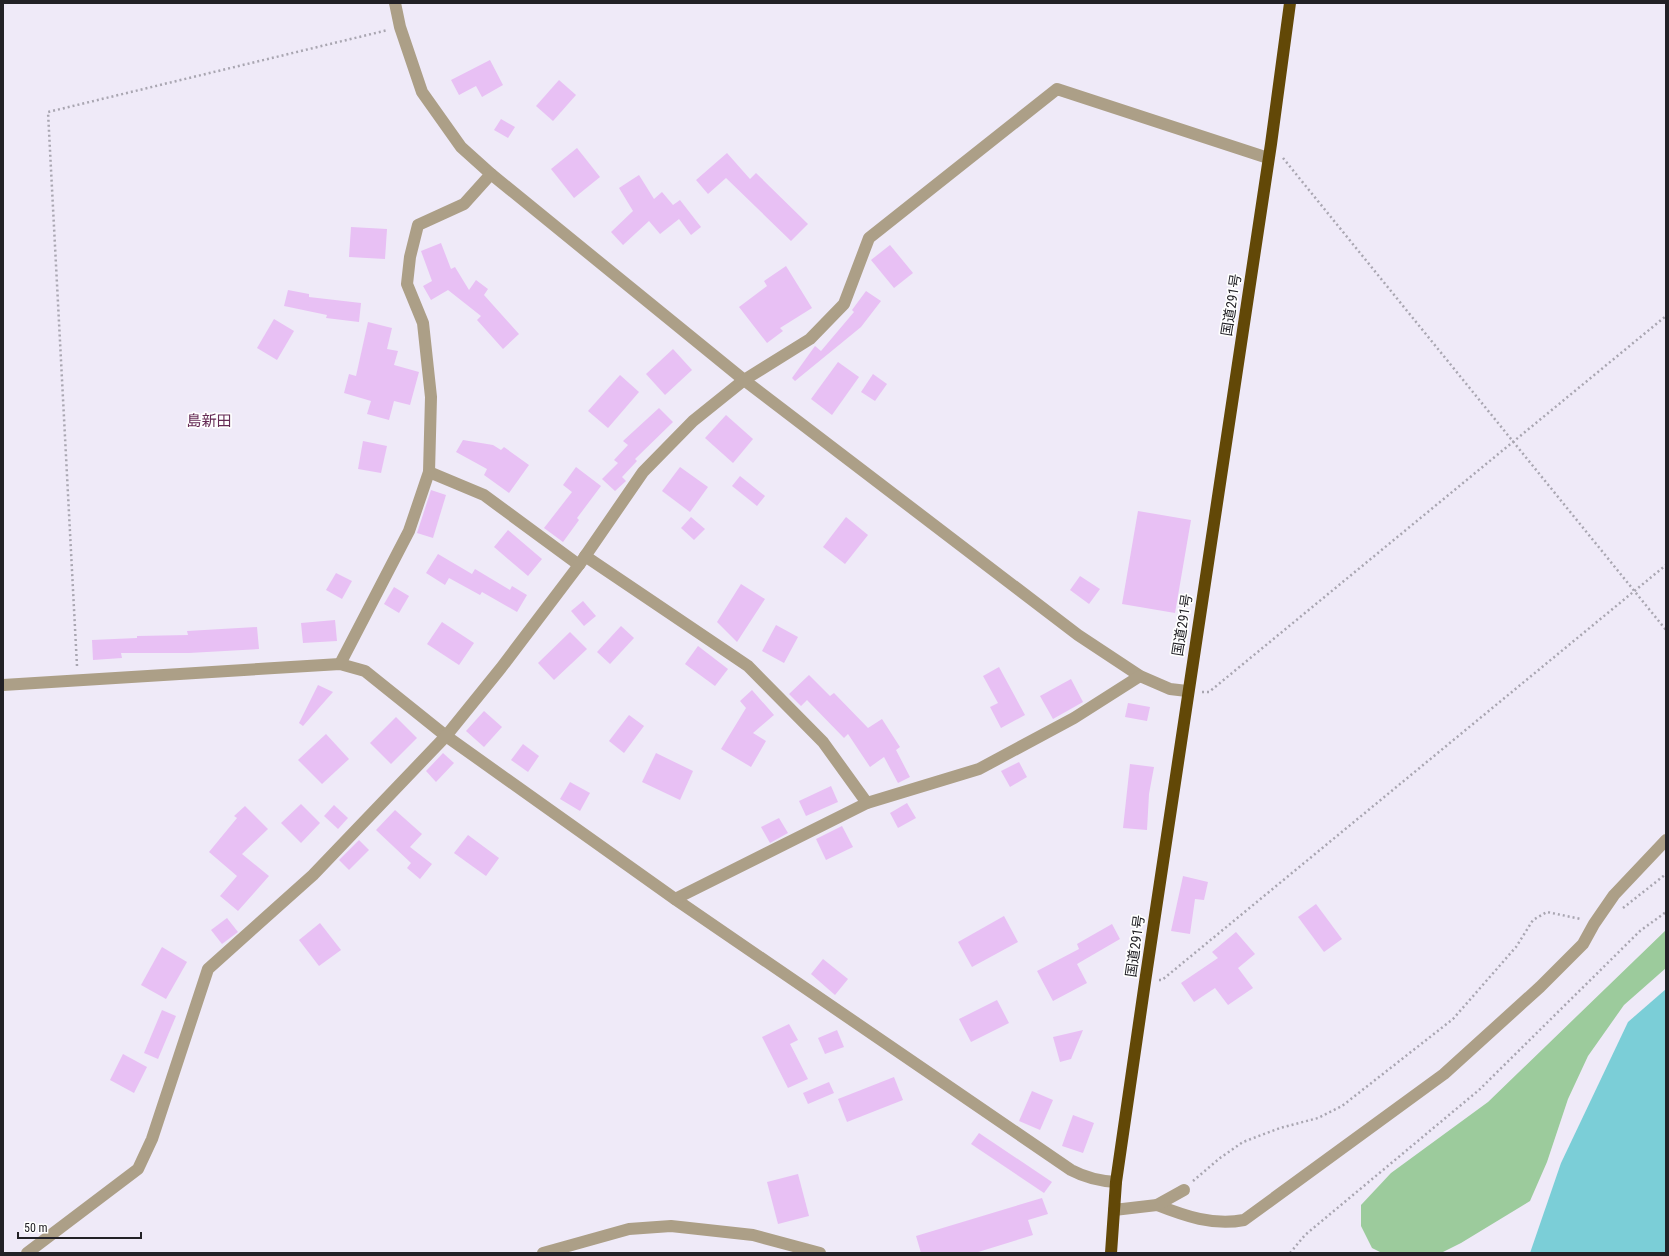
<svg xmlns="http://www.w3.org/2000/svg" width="1669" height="1256" viewBox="0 0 1669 1256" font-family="'Roboto Condensed','Noto Sans JP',sans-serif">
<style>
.forest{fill:#9ccb9c}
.water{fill:#7bced7}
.building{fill:#e8c0f4}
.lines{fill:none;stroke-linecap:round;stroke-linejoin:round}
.path{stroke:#a9a6b1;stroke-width:2.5;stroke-dasharray:2 3;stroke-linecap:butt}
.minor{stroke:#ac9f87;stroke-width:12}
.highway{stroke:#624807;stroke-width:12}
.labels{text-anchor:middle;stroke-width:3.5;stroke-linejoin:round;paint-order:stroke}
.street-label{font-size:14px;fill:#222126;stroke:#fff}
.neighbourhood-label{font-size:15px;fill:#652b55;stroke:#fff}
</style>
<rect width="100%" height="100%" fill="#efeaf8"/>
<path class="forest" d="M 1666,930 L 1666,968 L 1624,1005 L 1588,1056 L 1568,1099 L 1547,1162 L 1530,1201 L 1461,1243 L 1441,1253 L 1382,1253 L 1372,1248 L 1361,1226 L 1361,1205 L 1391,1173 L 1488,1102 Z"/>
<path class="water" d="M 1666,989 L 1666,1253 L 1530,1253 L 1561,1163 L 1628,1022 Z"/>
<g class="building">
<path d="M 490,60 L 503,85 L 482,97 L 476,86 L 459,95 L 451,80 Z"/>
<path d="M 559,80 L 576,95 L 553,121 L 536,106 Z"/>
<path d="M 501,119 L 515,127 L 508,138 L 494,130 Z"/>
<path d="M 577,148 L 600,177 L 574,198 L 551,169 Z"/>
<path d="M 727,153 L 750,179 L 756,173 L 808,224 L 791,241 L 726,178 L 708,194 L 696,180 Z"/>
<path d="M 639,175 L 654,199 L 662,192 L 673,205 L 680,200 L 701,227 L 691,235 L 679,219 L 660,234 L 649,221 L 623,245 L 611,232 L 633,211 L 619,188 Z"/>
<path d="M 351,227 L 387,229 L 385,259 L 349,257 Z"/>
<path d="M 441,243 L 451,269 L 455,267 L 469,290 L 476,280 L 488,289 L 484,295 L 519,334 L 503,349 L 477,320 L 481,316 L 448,290 L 431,300 L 423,286 L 432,281 L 421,251 Z"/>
<path d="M 890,245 L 913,273 L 894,288 L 871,260 Z"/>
<path d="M 786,266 L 812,308 L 780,328 L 783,331 L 767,343 L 739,307 L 767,286 L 764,281 Z"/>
<path d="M 288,290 L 309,294 L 309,297 L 361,303 L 359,322 L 326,318 L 327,315 L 284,306 Z"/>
<path d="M 866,291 L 881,301 L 861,327 L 795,381 L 792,378 L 815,346 L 821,351 L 854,312 L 852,310 Z"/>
<path d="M 274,319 L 294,331 L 277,360 L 257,348 Z"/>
<path d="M 368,322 L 392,328 L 387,349 L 398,351 L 394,365 L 419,372 L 410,405 L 394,401 L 389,420 L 367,414 L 371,401 L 344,393 L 349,374 L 356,376 Z"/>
<path d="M 673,349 L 692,370 L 665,395 L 646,374 Z"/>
<path d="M 838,362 L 859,377 L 832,415 L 811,399 Z"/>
<path d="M 873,374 L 887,384 L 875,401 L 861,392 Z"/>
<path d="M 620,375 L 639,392 L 608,428 L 588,411 Z"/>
<path d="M 659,408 L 673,422 L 635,459 L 637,461 L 622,477 L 626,481 L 615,491 L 602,479 L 618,463 L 614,460 L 628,445 L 623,441 Z"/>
<path d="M 726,415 L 753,439 L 733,463 L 705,438 Z"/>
<path d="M 463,440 L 493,445 L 501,450 L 504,447 L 529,465 L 509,493 L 484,475 L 487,469 L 456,452 Z"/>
<path d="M 363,441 L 387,446 L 381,473 L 358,469 Z"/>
<path d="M 576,467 L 601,486 L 577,518 L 579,520 L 563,542 L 544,528 L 572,492 L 563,485 Z"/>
<path d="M 680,467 L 708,487 L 690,512 L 662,491 Z"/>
<path d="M 740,476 L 765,496 L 757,506 L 732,486 Z"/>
<path d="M 431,490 L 446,495 L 433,538 L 417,533 Z"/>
<path d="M 1138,511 L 1191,520 L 1175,613 L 1122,604 Z"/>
<path d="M 691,517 L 705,529 L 694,540 L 681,528 Z"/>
<path d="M 846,517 L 868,535 L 845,564 L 823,547 Z"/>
<path d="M 508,530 L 542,559 L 528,576 L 494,547 Z"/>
<path d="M 438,554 L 472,574 L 475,569 L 510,590 L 512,586 L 527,595 L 517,612 L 482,592 L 480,595 L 449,578 L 445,585 L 426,573 Z"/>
<path d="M 336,573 L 352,581 L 342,599 L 326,590 Z"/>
<path d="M 1080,576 L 1100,589 L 1089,604 L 1070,590 Z"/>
<path d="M 741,584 L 765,599 L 737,642 L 717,622 Z"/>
<path d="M 394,587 L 409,596 L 399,613 L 384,604 Z"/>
<path d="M 583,601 L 596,616 L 584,626 L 571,611 Z"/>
<path d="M 335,620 L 337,641 L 303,643 L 301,623 Z"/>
<path d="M 442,622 L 474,643 L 459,665 L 427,644 Z"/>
<path d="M 776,625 L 798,637 L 784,663 L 762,651 Z"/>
<path d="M 621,626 L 634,638 L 610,664 L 597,652 Z"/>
<path d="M 257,627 L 259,649 L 189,653 L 121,653 L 122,658 L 93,660 L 92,640 L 137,638 L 137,636 L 188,635 L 187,631 Z"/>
<path d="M 570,632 L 587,649 L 554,680 L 538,663 Z"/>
<path d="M 698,646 L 728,669 L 715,686 L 685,664 Z"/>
<path d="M 999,667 L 1025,715 L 1001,728 L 990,707 L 998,703 L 983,676 Z"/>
<path d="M 809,675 L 830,696 L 834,693 L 868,728 L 882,719 L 900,747 L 896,750 L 910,777 L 898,783 L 884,757 L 870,767 L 848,734 L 844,738 L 807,700 L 801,706 L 789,694 Z"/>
<path d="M 1071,679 L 1083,702 L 1053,719 L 1040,696 Z"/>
<path d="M 318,685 L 333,692 L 303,726 L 299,723 Z"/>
<path d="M 752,690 L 774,715 L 753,733 L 766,741 L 751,767 L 721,749 L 746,708 L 740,701 Z"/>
<path d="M 1128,703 L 1150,707 L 1147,721 L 1125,717 Z"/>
<path d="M 484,711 L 502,727 L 484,747 L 466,731 Z"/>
<path d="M 629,715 L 644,726 L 624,753 L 609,741 Z"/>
<path d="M 396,717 L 417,738 L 391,764 L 370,743 Z"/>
<path d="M 326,734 L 349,759 L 322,784 L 298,760 Z"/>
<path d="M 523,744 L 539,756 L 528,772 L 511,760 Z"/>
<path d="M 443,753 L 454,763 L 436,782 L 426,771 Z"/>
<path d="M 656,753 L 693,771 L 680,800 L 642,782 Z"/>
<path d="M 1019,762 L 1027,777 L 1010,787 L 1001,771 Z"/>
<path d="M 1130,764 L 1154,767 L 1149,794 L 1147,830 L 1123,828 Z"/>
<path d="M 570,782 L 590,793 L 580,811 L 560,799 Z"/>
<path d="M 831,786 L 838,802 L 806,816 L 799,801 Z"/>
<path d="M 907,803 L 916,818 L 898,828 L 890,813 Z"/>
<path d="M 301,804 L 320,823 L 301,843 L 281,823 Z"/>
<path d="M 334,805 L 348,818 L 338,829 L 324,816 Z"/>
<path d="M 245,806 L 268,829 L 242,854 L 269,876 L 238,911 L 220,896 L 237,876 L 209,852 L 237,818 L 234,816 Z"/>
<path d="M 395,810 L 422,834 L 410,847 L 432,864 L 420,879 L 407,868 L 411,863 L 376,830 Z"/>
<path d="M 779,818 L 788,833 L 770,843 L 761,827 Z"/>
<path d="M 842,826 L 853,847 L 826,860 L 816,839 Z"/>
<path d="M 468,835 L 499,858 L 486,876 L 454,853 Z"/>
<path d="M 359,840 L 369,850 L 349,870 L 339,860 Z"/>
<path d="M 1183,876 L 1208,882 L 1204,900 L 1195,899 L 1190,934 L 1171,931 Z"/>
<path d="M 1316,904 L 1342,939 L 1324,952 L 1298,917 Z"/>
<path d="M 1004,916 L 1018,942 L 972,967 L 958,942 Z"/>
<path d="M 227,918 L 238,932 L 222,944 L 211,930 Z"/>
<path d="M 320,923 L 341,950 L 319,966 L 299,940 Z"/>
<path d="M 1112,924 L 1120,939 L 1077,964 L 1087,983 L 1053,1001 L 1037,971 L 1079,949 L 1077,944 Z"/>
<path d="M 1236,932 L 1255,954 L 1238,968 L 1253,988 L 1228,1005 L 1215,988 L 1194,1002 L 1181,983 L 1218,958 L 1212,952 Z"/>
<path d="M 162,947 L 187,962 L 166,999 L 141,985 Z"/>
<path d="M 823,959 L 848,979 L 835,995 L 811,974 Z"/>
<path d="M 997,1000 L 1009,1023 L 971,1042 L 959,1019 Z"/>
<path d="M 162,1010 L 176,1016 L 158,1059 L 144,1053 Z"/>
<path d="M 789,1024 L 798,1040 L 790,1044 L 808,1079 L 788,1088 L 762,1037 Z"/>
<path d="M 837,1030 L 844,1047 L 825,1054 L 818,1038 Z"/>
<path d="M 1083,1030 L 1071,1059 L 1060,1062 L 1053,1037 Z"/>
<path d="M 123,1054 L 147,1067 L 134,1093 L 110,1080 Z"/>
<path d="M 894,1077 L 903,1100 L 847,1122 L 838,1099 Z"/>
<path d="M 829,1082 L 834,1093 L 808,1104 L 803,1093 Z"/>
<path d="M 1032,1091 L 1053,1100 L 1040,1130 L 1019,1121 Z"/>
<path d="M 1073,1115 L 1094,1123 L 1083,1153 L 1062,1146 Z"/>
<path d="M 979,1133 L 1052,1182 L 1044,1193 L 971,1144 Z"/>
<path d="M 798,1174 L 809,1216 L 778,1224 L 767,1182 Z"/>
<path d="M 1042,1198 L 1048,1214 L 1028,1220 L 1033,1235 L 975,1253 L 921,1253 L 916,1236 Z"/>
</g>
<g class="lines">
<g class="path">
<path d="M 1283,158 L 1666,630"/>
<path d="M 77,666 L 48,112 L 388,30"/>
<path d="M 1202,692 L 1209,692 L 1666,316"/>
<path d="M 1623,908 L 1666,874"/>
<path d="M 1159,980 L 1162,980 L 1666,565"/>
<path d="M 1193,1181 L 1220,1158 L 1243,1142 L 1280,1128 L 1318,1118 L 1342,1106 L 1453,1019 L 1516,947 L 1533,920 L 1547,912 L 1581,919"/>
<path d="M 1290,1253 L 1305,1235 L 1479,1090 L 1640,931 L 1666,912"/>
</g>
<g class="minor">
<path d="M 395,3 L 400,27 L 422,92 L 461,147 L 491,174 L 744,380 L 1078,635 L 1140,676 L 1170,689 L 1187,691"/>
<path d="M 429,472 L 484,495 L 579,565"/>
<path d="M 585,556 L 748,666 L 823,742 L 867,803"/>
<path d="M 340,664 L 409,531 L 429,472 L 431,397 L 423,323 L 407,284 L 410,257 L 418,225 L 464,204 L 491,174"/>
<path d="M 3,685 L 340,664 L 365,671 L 446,736 L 675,899 L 1071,1170 C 1086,1178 1099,1181 1116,1182"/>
<path d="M 675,899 L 867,803 L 979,769 L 1074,718 L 1140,676"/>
<path d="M 1157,1205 C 1185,1216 1213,1226 1244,1220 L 1444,1074 L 1540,987 L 1583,944 L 1594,924 L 1614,895 L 1666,840"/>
<path d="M 1114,1210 L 1157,1205 L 1184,1190"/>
<path d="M 27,1253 L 138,1169 L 152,1139 L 208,969 L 313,875 L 446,736 L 501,668 L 579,565 L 643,472 L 693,421 L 744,380 L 810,339 L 844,304 L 869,238 L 1057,89 L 1268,158"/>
<path d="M 543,1253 L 629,1229 L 671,1226 L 753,1235 L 820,1253"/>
</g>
<path class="highway" d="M 1111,1253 L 1116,1182 L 1145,982 L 1271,144 L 1290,3"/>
</g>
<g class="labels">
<g class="street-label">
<text transform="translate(1231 305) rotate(-81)" y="5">国道291号</text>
<text transform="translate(1182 625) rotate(-81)" y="5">国道291号</text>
<text transform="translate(1135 946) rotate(-82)" y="5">国道291号</text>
</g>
<g class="neighbourhood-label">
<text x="209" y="426">島新田</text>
</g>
</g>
<rect width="1669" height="1256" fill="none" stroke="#222126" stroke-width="8"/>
<path d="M18 1232v6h123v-6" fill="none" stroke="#222126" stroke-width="2"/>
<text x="24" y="1232" font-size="12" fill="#222126" stroke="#ffffff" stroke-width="3" paint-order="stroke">50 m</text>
</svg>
